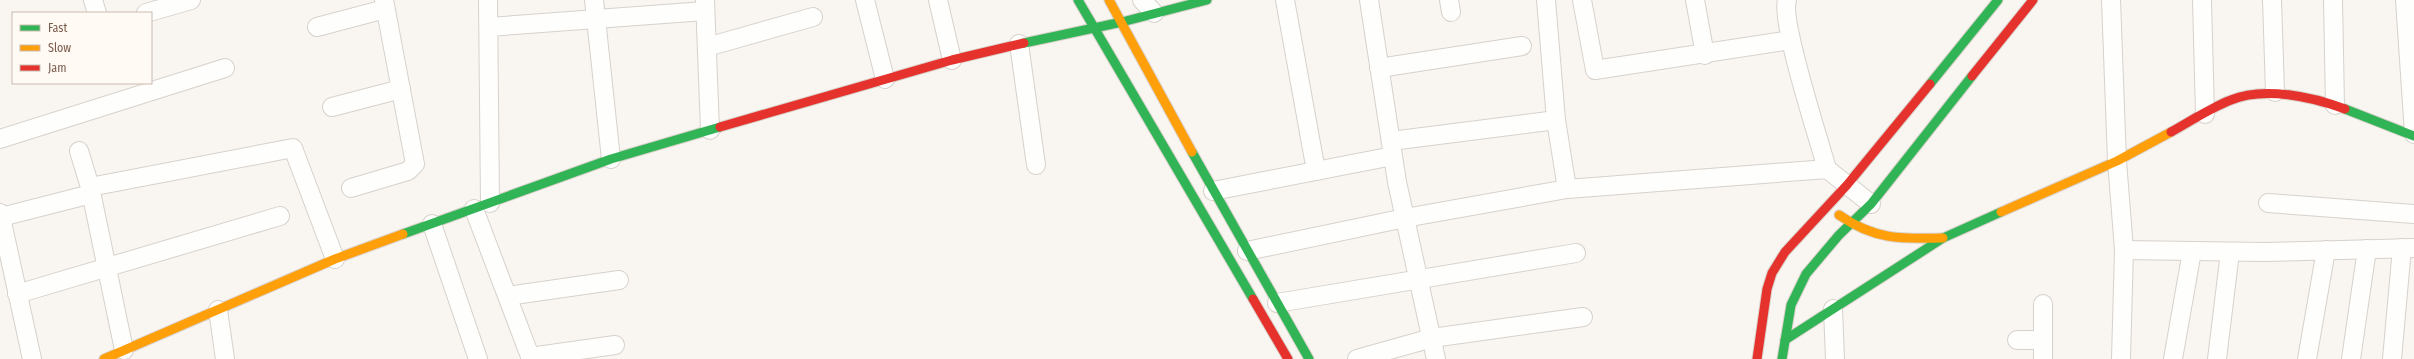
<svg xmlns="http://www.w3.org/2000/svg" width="2414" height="359" viewBox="0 0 2414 359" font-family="'Fira Sans Condensed',sans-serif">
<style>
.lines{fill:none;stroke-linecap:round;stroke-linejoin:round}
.street-casing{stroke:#d7d1cb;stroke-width:20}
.fast-casing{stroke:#d9d2cb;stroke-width:11}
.slow-casing{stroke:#d9d2cb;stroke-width:11}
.jam-casing{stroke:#d9d2cb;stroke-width:11}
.street{stroke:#fefefd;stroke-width:18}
.fast{stroke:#30b455;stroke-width:9}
.slow{stroke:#ff9f0a;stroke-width:9}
.jam{stroke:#e5322d;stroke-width:9}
</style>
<rect width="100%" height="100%" fill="#f9f5f0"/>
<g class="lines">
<defs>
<g id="street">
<path d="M 93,0 L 97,13"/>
<path d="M 488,0 L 490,203"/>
<path d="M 594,0 L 611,159"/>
<path d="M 705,0 L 710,130"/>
<path d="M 865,0 L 885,79"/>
<path d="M 938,0 L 952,60"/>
<path d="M 1142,0 L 1154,13"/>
<path d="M 1285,0 L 1316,171"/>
<path d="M 1369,0 L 1397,182 L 1436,359"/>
<path d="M 1449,0 L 1451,12"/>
<path d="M 1546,0 L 1556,120 L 1567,189"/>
<path d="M 1582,0 L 1595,70 L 1791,40"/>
<path d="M 1695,0 L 1705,55"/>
<path d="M 1787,0 C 1780,21 1819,140 1827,169"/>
<path d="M 2111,0 L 2117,161 L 2124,250 L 2121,359"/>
<path d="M 2202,0 L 2205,114"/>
<path d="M 2272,0 L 2275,92"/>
<path d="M 2333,0 L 2335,105"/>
<path d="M 2405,0 L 2414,134"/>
<path d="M 146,13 L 191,0"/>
<path d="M 317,27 L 385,9"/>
<path d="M 489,27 L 705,11"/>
<path d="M 1019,44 L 1036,165"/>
<path d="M 707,47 L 813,17"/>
<path d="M 1379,68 L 1522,46"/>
<path d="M 332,107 L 401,89"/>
<path d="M 0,139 L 225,68"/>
<path d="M 1391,141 L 1556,120"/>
<path d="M 79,151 L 90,187 L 124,350"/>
<path d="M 90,187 L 293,148 L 335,259"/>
<path d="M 351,188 L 408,171 L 415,164 L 384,0"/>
<path d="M 1213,191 L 1393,156"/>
<path d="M 2268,203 L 2414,214"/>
<path d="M 474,209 L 531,359"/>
<path d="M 0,213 L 32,359"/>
<path d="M 1,217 L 91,194"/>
<path d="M 432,224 L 478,359"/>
<path d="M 2124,250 L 2265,252 L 2414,248"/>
<path d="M 1247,251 L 1405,218 L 1567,189 L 1827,169 L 1871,204"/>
<path d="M 17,294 L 280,216"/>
<path d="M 507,296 L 619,280"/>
<path d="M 1277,303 L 1576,253"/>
<path d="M 2043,304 L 2043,359"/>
<path d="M 1833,309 L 1835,359"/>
<path d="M 218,310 L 225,359"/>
<path d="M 2017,340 L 2043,340"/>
<path d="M 530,357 L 615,345"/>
<path d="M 1357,359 L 1432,338 L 1583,317"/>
<path d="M 2173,359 L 2192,251"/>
<path d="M 2217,359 L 2230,252"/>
<path d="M 2307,359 L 2326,250"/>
<path d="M 2351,359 L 2367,249"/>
<path d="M 2392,359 L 2402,248"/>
</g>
<g id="fast">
<path d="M 1078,0 L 1253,299"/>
<path d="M 1024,43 L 1122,22 L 1207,0"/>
<path d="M 1930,84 L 1998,0"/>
<path d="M 2345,109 L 2414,136"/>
<path d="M 1192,152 L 1309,359"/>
<path d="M 403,234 L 611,159 L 720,127"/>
<path d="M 1785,340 L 1943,238 L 2001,212"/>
<path d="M 1782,359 L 1791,305 L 1806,274 L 1839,235 L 1871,204 L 1972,76"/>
</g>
<g id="slow">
<path d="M 1109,0 L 1192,152"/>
<path d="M 2001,212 L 2117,161 L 2171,132"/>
<path d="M 1839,215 C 1875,240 1901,239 1943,238"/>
<path d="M 104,359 L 335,259 L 403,234"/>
</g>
<g id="jam">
<path d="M 1972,76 L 2033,0"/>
<path d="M 720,127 L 952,60 L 1024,43"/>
<path d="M 2171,132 C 2191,121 2210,108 2231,100 C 2264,86 2313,97 2345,109"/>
<path d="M 1253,299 L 1288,359"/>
<path d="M 1757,359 L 1767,289 L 1772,273 L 1785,252 L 1847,185 L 1930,84"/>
</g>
</defs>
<use href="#street" class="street-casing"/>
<use href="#fast" class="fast-casing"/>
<use href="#slow" class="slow-casing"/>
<use href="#jam" class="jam-casing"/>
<use href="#street" class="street"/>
<use href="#fast" class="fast"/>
<use href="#slow" class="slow"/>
<use href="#jam" class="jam"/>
</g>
<rect x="12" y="12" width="140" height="72" fill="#fffaf3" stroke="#cabbb1"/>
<rect x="20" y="25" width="20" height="6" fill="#30b455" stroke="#cabbb1"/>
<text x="48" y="32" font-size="12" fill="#7a5c4d">Fast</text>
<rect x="20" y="45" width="20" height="6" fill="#ff9f0a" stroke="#cabbb1"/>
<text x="48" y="52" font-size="12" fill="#7a5c4d">Slow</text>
<rect x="20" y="65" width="20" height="6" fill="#e5322d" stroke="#cabbb1"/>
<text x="48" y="72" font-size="12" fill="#7a5c4d">Jam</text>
</svg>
